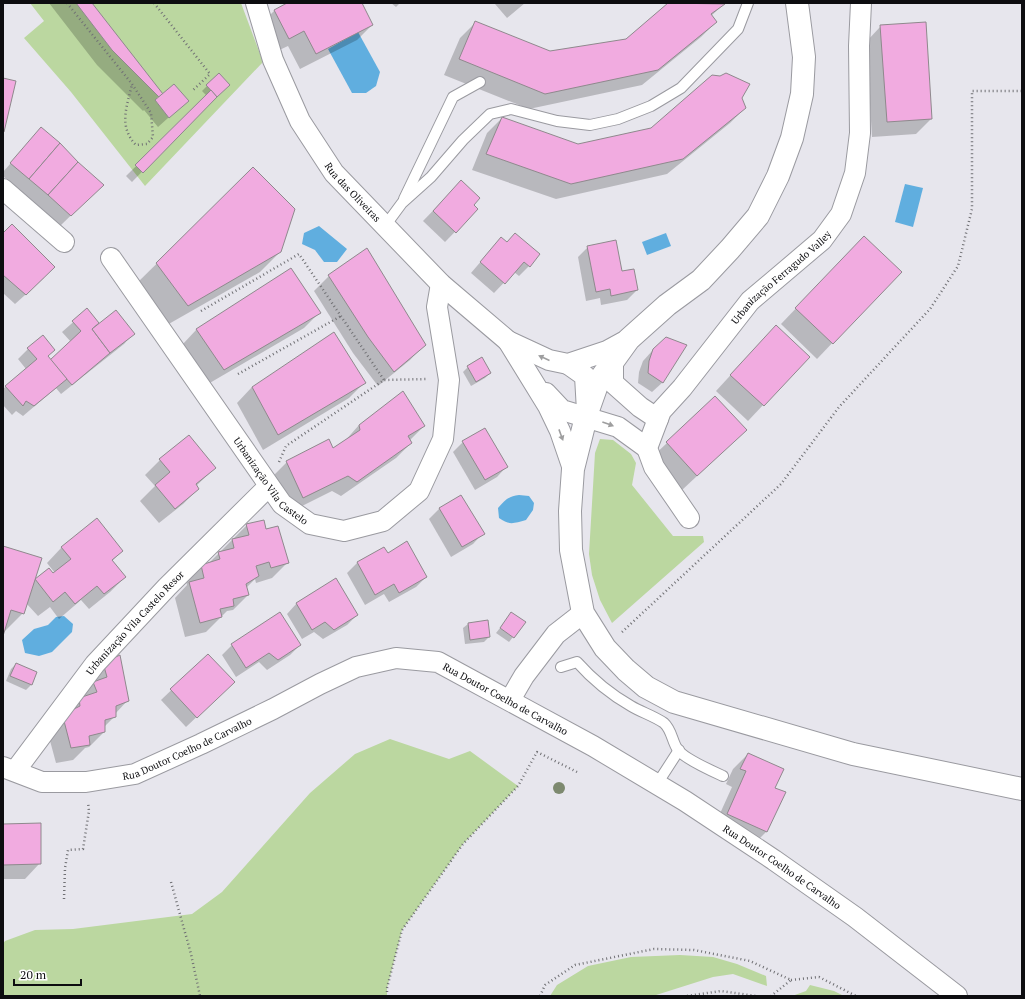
<svg xmlns="http://www.w3.org/2000/svg" width="1025" height="999" viewBox="0 0 1025 999" font-family="'PT Serif',serif">
<style>
.green{fill:#bbd7a0}
.water{fill:#60aedf}
.shadow{fill:#0003}
.building{fill:#f1abe0;stroke:#8f898d}
.lines{fill:none;stroke-linecap:round;stroke-linejoin:round}
.service-casing{stroke:#9a9aa0;stroke-width:12}
.minor-casing{stroke:#9a9aa0;stroke-width:22}
.tertiary-casing{stroke:#9a9aa0;stroke-width:24}
.path{stroke:#707074;stroke-width:2.5;stroke-dasharray:1 3;stroke-linecap:butt}
.service{stroke:#fff;stroke-width:10}
.minor{stroke:#fff;stroke-width:20}
.tertiary{stroke:#fff;stroke-width:22}
.tree{fill:#7d896f}
.oneway{fill:#9e9e9f}
.labels{text-anchor:middle;stroke-width:4;stroke-linejoin:round;paint-order:stroke}
.street-label{font-size:10px;fill:#0d0d10;stroke:#fff}
</style>
<rect width="100%" height="100%" fill="#e7e6ed"/>
<g class="green">
<path d="M 30,3 L 241,3 L 263,62 L 145,186 L 71,92 L 24,38 L 44,21 Z"/>
<path d="M 600,439 L 613,440 L 631,454 L 636,463 L 632,485 L 673,536 L 703,536 L 704,542 L 612,623 L 600,600 L 592,575 L 589,554 L 595,453 Z"/>
<path d="M 390,739 L 449,759 L 470,751 L 518,786 L 463,844 L 402,930 L 387,988 L 387,996 L 3,996 L 3,944 L 5,941 L 35,930 L 73,929 L 192,914 L 222,892 L 310,793 L 355,754 Z"/>
<path d="M 680,955 L 713,957 L 737,964 L 766,976 L 767,986 L 733,974 L 713,977 L 653,996 L 550,996 L 557,985 L 588,966 L 631,957 Z"/>
<path d="M 810,985 L 834,991 L 844,996 L 792,996 L 806,991 Z"/>
</g>
<g class="water">
<path d="M 358,32 L 380,72 L 376,86 L 366,93 L 352,93 L 328,49 Z"/>
<path d="M 905,184 L 923,188 L 913,227 L 895,222 Z"/>
<path d="M 319,226 L 347,249 L 337,262 L 324,262 L 315,250 L 302,244 L 304,233 Z"/>
<path d="M 666,233 L 671,246 L 647,255 L 642,242 Z"/>
<path d="M 519,495 L 529,496 L 534,503 L 533,510 L 526,520 C 514,523 510,526 499,518 L 498,508 C 505,500 509,496 519,495 Z"/>
<path d="M 64,616 L 73,624 L 72,632 L 52,652 L 39,656 L 25,653 L 22,640 L 34,629 L 48,625 L 56,617 Z"/>
</g>
<g class="shadow">
<path d="M 49,3 L 91,3 L 161,93 L 157,98 L 158,99 L 187,101 L 158,127 L 144,110 L 143,111 L 97,65 Z"/>
<path d="M 289,3 L 361,3 L 372,25 L 357,40 L 300,69 L 288,46 L 273,53 L 259,26 L 275,10 Z"/>
<path d="M 391,3 L 400,3 L 396,7 Z"/>
<path d="M 492,3 L 525,3 L 507,18 L 495,4 Z"/>
<path d="M 670,3 L 724,4 L 711,16 L 716,22 L 701,37 L 642,85 L 529,109 L 444,75 L 460,38 L 475,23 L 550,52 L 626,40 Z"/>
<path d="M 881,26 L 931,119 L 916,134 L 872,137 L 866,42 Z"/>
<path d="M 219,74 L 212,100 L 132,182 L 126,176 L 207,96 L 202,91 Z"/>
<path d="M 740,98 L 745,108 L 730,123 L 667,174 L 556,199 L 472,170 L 487,133 L 502,118 L 578,145 L 651,129 Z"/>
<path d="M 41,129 L 92,195 L 60,226 L 3,176 L 3,172 Z"/>
<path d="M 253,169 L 280,252 L 260,272 L 167,325 L 136,284 Z"/>
<path d="M 451,192 L 477,209 L 445,242 L 423,221 Z"/>
<path d="M 3,230 L 44,278 L 15,304 L 3,293 Z"/>
<path d="M 515,234 L 529,266 L 519,276 L 514,272 L 494,293 L 471,273 L 501,238 L 506,243 Z"/>
<path d="M 588,247 L 622,272 L 637,290 L 627,300 L 601,305 L 600,298 L 586,301 L 578,257 Z"/>
<path d="M 367,250 L 425,344 L 410,360 L 378,386 L 353,353 L 314,291 L 329,276 Z"/>
<path d="M 849,253 L 900,272 L 817,359 L 781,324 Z"/>
<path d="M 87,310 L 99,325 L 134,333 L 124,344 L 61,394 L 56,388 L 23,416 L 16,411 L 12,415 L 3,405 L 3,389 L 26,369 L 18,359 L 28,349 L 47,357 L 49,361 L 71,342 L 62,332 Z"/>
<path d="M 319,313 L 304,328 L 208,384 L 182,345 L 197,329 Z"/>
<path d="M 761,342 L 808,357 L 748,421 L 716,391 Z"/>
<path d="M 653,350 L 663,382 L 652,392 L 638,383 L 639,372 L 643,361 Z"/>
<path d="M 482,359 L 490,373 L 485,378 L 471,386 L 463,372 L 468,367 Z"/>
<path d="M 365,382 L 349,398 L 263,450 L 237,403 L 252,387 Z"/>
<path d="M 715,398 L 730,445 L 681,491 L 651,458 Z"/>
<path d="M 359,425 L 424,426 L 410,440 L 411,443 L 396,458 L 341,496 L 332,491 L 288,513 L 272,477 L 287,462 L 333,449 L 344,442 Z"/>
<path d="M 463,442 L 507,466 L 497,477 L 475,490 L 453,452 Z"/>
<path d="M 160,460 L 215,468 L 196,486 L 198,489 L 183,504 L 159,523 L 140,501 L 155,486 L 145,475 Z"/>
<path d="M 461,496 L 483,533 L 473,544 L 451,557 L 429,519 L 439,509 Z"/>
<path d="M 247,525 L 265,530 L 287,563 L 272,578 L 256,583 L 255,579 L 246,588 L 248,595 L 233,610 L 227,611 L 206,632 L 185,637 L 175,598 L 187,585 L 186,581 L 201,565 L 208,564 Z"/>
<path d="M 3,547 L 33,581 L 48,569 L 53,575 L 55,573 L 47,563 L 62,547 L 122,551 L 112,561 L 125,577 L 110,592 L 89,609 L 81,600 L 59,619 L 50,607 L 38,616 L 26,603 L 23,613 L 3,633 Z"/>
<path d="M 384,548 L 387,554 L 426,577 L 416,587 L 389,602 L 384,594 L 365,605 L 347,573 L 357,563 Z"/>
<path d="M 297,603 L 357,615 L 347,625 L 323,639 L 314,632 L 302,639 L 287,614 Z"/>
<path d="M 512,613 L 513,637 L 509,642 L 496,633 Z"/>
<path d="M 468,624 L 489,637 L 484,642 L 465,644 L 463,628 Z"/>
<path d="M 232,645 L 300,645 L 290,655 L 267,670 L 259,662 L 236,677 L 222,655 Z"/>
<path d="M 208,655 L 223,692 L 186,727 L 161,700 Z"/>
<path d="M 16,664 L 36,673 L 31,685 L 26,690 L 6,681 L 11,669 Z"/>
<path d="M 104,664 L 128,700 L 115,714 L 115,716 L 104,727 L 104,732 L 89,747 L 85,748 L 73,760 L 56,763 L 49,737 Z"/>
<path d="M 748,754 L 774,788 L 766,832 L 751,847 L 713,829 L 732,787 L 726,784 L 733,769 Z"/>
<path d="M 3,825 L 40,863 L 25,879 L 3,879 Z"/>
</g>
<g class="building">
<path d="M 76,3 L 92,3 L 163,94 L 159,97 L 112,50 Z"/>
<path d="M 287,3 L 362,3 L 373,25 L 316,54 L 304,31 L 289,39 L 274,10 Z"/>
<path d="M 668,3 L 725,4 L 711,14 L 717,22 L 658,70 L 545,94 L 459,59 L 475,21 L 550,51 L 626,39 Z"/>
<path d="M 926,22 L 932,119 L 887,122 L 880,25 Z"/>
<path d="M 219,73 L 230,85 L 217,97 L 206,85 Z"/>
<path d="M 726,73 L 750,84 L 742,98 L 746,108 L 683,159 L 571,184 L 486,154 L 502,117 L 578,144 L 651,128 L 712,75 L 720,76 Z"/>
<path d="M 3,78 L 16,81 L 4,132 L 3,132 Z"/>
<path d="M 174,84 L 189,101 L 169,118 L 155,100 Z"/>
<path d="M 211,90 L 217,97 L 143,173 L 135,165 Z"/>
<path d="M 41,127 L 60,143 L 29,179 L 10,163 Z"/>
<path d="M 60,143 L 78,162 L 48,195 L 29,179 Z"/>
<path d="M 78,162 L 104,185 L 71,216 L 48,195 Z"/>
<path d="M 253,167 L 295,209 L 281,252 L 188,306 L 156,263 Z"/>
<path d="M 461,180 L 480,198 L 474,205 L 478,209 L 456,233 L 433,211 Z"/>
<path d="M 12,224 L 55,267 L 26,295 L 3,275 L 3,233 Z"/>
<path d="M 515,233 L 540,254 L 530,267 L 524,262 L 505,284 L 480,262 L 501,237 L 507,242 Z"/>
<path d="M 864,236 L 902,272 L 833,344 L 795,308 Z"/>
<path d="M 616,240 L 622,271 L 634,269 L 638,290 L 611,296 L 610,289 L 596,292 L 587,246 Z"/>
<path d="M 367,248 L 426,345 L 394,372 L 368,337 L 328,275 Z"/>
<path d="M 291,268 L 321,313 L 224,370 L 196,329 Z"/>
<path d="M 87,308 L 99,323 L 92,329 L 110,353 L 72,385 L 50,360 L 81,331 L 72,321 Z"/>
<path d="M 116,310 L 135,334 L 110,353 L 92,329 Z"/>
<path d="M 776,325 L 810,357 L 764,406 L 730,375 Z"/>
<path d="M 334,332 L 366,383 L 278,435 L 252,387 Z"/>
<path d="M 43,335 L 55,350 L 48,356 L 67,379 L 34,406 L 26,401 L 23,406 L 5,386 L 37,359 L 27,348 Z"/>
<path d="M 666,337 L 687,345 L 663,383 L 648,373 L 649,361 L 653,349 Z"/>
<path d="M 482,357 L 491,373 L 476,382 L 467,366 Z"/>
<path d="M 403,391 L 425,426 L 408,436 L 412,443 L 357,482 L 348,476 L 303,498 L 286,461 L 329,439 L 333,448 L 360,430 L 359,425 Z"/>
<path d="M 715,396 L 747,430 L 697,476 L 666,442 Z"/>
<path d="M 485,428 L 508,467 L 485,480 L 462,441 Z"/>
<path d="M 189,435 L 216,468 L 196,484 L 199,489 L 175,509 L 155,485 L 170,472 L 159,459 Z"/>
<path d="M 461,495 L 485,534 L 462,547 L 439,508 Z"/>
<path d="M 97,518 L 123,551 L 112,560 L 126,577 L 104,594 L 97,586 L 75,604 L 65,592 L 53,602 L 35,579 L 49,568 L 53,573 L 71,559 L 61,547 Z"/>
<path d="M 264,520 L 266,529 L 278,526 L 289,563 L 271,568 L 269,562 L 256,566 L 259,576 L 246,584 L 249,595 L 233,599 L 234,606 L 220,609 L 222,617 L 200,623 L 189,582 L 204,578 L 201,565 L 220,559 L 218,552 L 234,548 L 232,539 L 249,535 L 246,524 Z"/>
<path d="M 407,541 L 427,577 L 399,593 L 394,584 L 375,595 L 357,562 L 384,547 L 388,553 Z"/>
<path d="M 3,546 L 42,558 L 24,614 L 11,610 L 3,636 Z"/>
<path d="M 336,578 L 358,615 L 334,630 L 325,622 L 312,630 L 296,603 Z"/>
<path d="M 280,612 L 301,645 L 278,660 L 269,653 L 246,668 L 231,644 Z"/>
<path d="M 511,612 L 526,622 L 514,638 L 500,628 Z"/>
<path d="M 488,620 L 490,637 L 470,640 L 468,623 Z"/>
<path d="M 208,654 L 235,682 L 197,718 L 170,689 Z"/>
<path d="M 120,655 L 129,701 L 116,706 L 116,717 L 105,720 L 105,732 L 89,736 L 90,745 L 71,748 L 64,721 L 68,712 L 80,706 L 79,698 L 97,692 L 93,682 L 107,677 L 103,663 Z"/>
<path d="M 16,663 L 37,672 L 32,685 L 10,676 Z"/>
<path d="M 748,753 L 784,769 L 775,788 L 786,792 L 767,832 L 727,814 L 746,771 L 740,769 Z"/>
<path d="M 41,823 L 41,864 L 3,865 L 3,824 Z"/>
</g>
<g class="lines">
<defs>
<g id="service">
<path d="M 404,199 L 453,97 L 480,82"/>
<path d="M 385,226 L 402,203 L 431,177 L 463,140 L 490,114 L 511,109 L 557,121 L 590,125 L 618,119 L 651,106 L 681,88 L 738,29 L 748,3"/>
<path d="M 561,667 L 577,662 C 593,680 610,694 631,706 C 641,712 654,716 664,723 C 672,730 672,742 678,750 C 685,759 712,771 723,776"/>
<path d="M 657,784 L 679,750"/>
</g>
<g id="minor">
<path id="s1" d="M 256,3 L 273,60 L 300,121 L 334,173 L 441,284 L 508,341 L 549,360 L 568,364 L 607,351 L 629,339"/>
<path d="M 3,189 L 64,242"/>
<path id="s2" d="M 111,258 L 282,504 L 310,524 L 344,531 L 383,521 L 419,491 L 443,439 L 449,380 L 437,307 L 441,284"/>
<path d="M 508,341 L 548,406 L 560,431 L 573,469"/>
<path d="M 613,362 L 613,383 L 640,407 L 658,419"/>
<path d="M 568,364 L 585,376 L 587,411"/>
<path d="M 546,393 L 562,410 L 618,427 L 647,448"/>
<path id="s3" d="M 689,518 L 654,467 L 647,448 L 661,411 L 682,388 L 750,301 L 822,240 L 841,214 L 855,173 L 860,133 L 859,46 L 861,3"/>
<path d="M 510,700 L 524,676 L 556,634 L 583,613"/>
<path id="s4" d="M 3,767 L 42,782 L 86,782 L 135,774 L 201,744 L 273,709 L 320,684 L 356,667 L 396,658 L 438,662 L 593,746 L 685,801 L 774,860 L 855,917 L 957,996"/>
<path id="s5" d="M 15,771 L 95,664 L 167,587 L 269,486"/>
</g>
<path id="tertiary" d="M 797,3 L 804,57 L 802,94 L 792,138 L 778,176 L 758,216 L 730,249 L 701,280 L 667,305 L 629,339 L 598,382 L 587,413 L 573,469 L 570,511 L 571,550 L 583,613 L 605,648 L 626,670 L 646,687 L 674,702 L 853,754 L 1022,789"/>
</defs>
<use href="#service" class="service-casing"/>
<use href="#minor" class="minor-casing"/>
<use href="#tertiary" class="tertiary-casing"/>
<g class="path">
<path d="M 67,3 L 132,84 L 151,113 L 153,137 L 147,144 L 136,145 C 118,126 127,107 132,84"/>
<path d="M 154,3 L 210,74 L 192,91"/>
<path d="M 201,311 L 299,254 L 384,380"/>
<path d="M 238,374 L 341,316"/>
<path d="M 279,462 L 286,446 L 384,380 L 427,379"/>
<path d="M 622,632 L 781,484 L 839,407 L 930,309 L 958,266 L 972,209 L 972,91 L 1022,91"/>
<path d="M 171,882 L 191,954 L 200,996"/>
<path d="M 64,899 L 65,868 L 68,850 L 83,849 L 89,811 L 88,802"/>
<path d="M 791,980 L 819,977 L 856,996"/>
<path d="M 387,996 L 387,988 L 402,930 L 463,844 L 518,786 L 537,752 L 577,772"/>
<path d="M 540,996 L 545,985 L 575,965 L 654,949 L 694,950 L 750,961 L 791,980 L 771,996"/>
<path d="M 687,996 L 721,991 L 756,996"/>
</g>
<use href="#service" class="service"/>
<use href="#minor" class="minor"/>
<use href="#tertiary" class="tertiary"/>
</g>
<circle class="tree" cx="559" cy="788" r="6"/>
<defs><path id="oneway-solid" d="M-6-.8H1V-3.2L6.5 0L1 3.2V.8H-6Z"/></defs>
<g class="oneway">
<use href="#oneway-solid" transform="translate(544 358) rotate(-156)"/>
<use href="#oneway-solid" transform="translate(608 424) rotate(20)"/>
<use href="#oneway-solid" transform="translate(561 435) rotate(70)"/>
</g>
<g class="labels">
<g class="street-label">
<text dy="4" stroke="none"><textPath href="#s1" startOffset="215">Rua das Oliveiras</textPath></text>
<text dy="4" stroke="none"><textPath href="#s3" startOffset="302">Urbanização Ferragudo Valley</textPath></text>
<text dy="4" stroke="none"><textPath href="#s2" startOffset="275">Urbanização Vila Castelo</textPath></text>
<text dy="4" stroke="none"><textPath href="#s5" startOffset="191">Urbanização Vila Castelo Resor</textPath></text>
<text dy="4" stroke="none"><textPath href="#s4" startOffset="541">Rua Doutor Coelho de Carvalho</textPath></text>
<text dy="4" stroke="none"><textPath href="#s4" startOffset="193">Rua Doutor Coelho de Carvalho</textPath></text>
<text dy="4" stroke="none"><textPath href="#s4" startOffset="865">Rua Doutor Coelho de Carvalho</textPath></text>
</g>
</g>
<rect width="1025" height="999" fill="none" stroke="#0d0d10" stroke-width="8"/>
<path d="M14 979v6h67v-6" fill="none" stroke="#0d0d10" stroke-width="2"/>
<text x="20" y="979" font-size="12" fill="#0d0d10" stroke="#ffffff" stroke-width="3" paint-order="stroke">20 m</text>
</svg>
